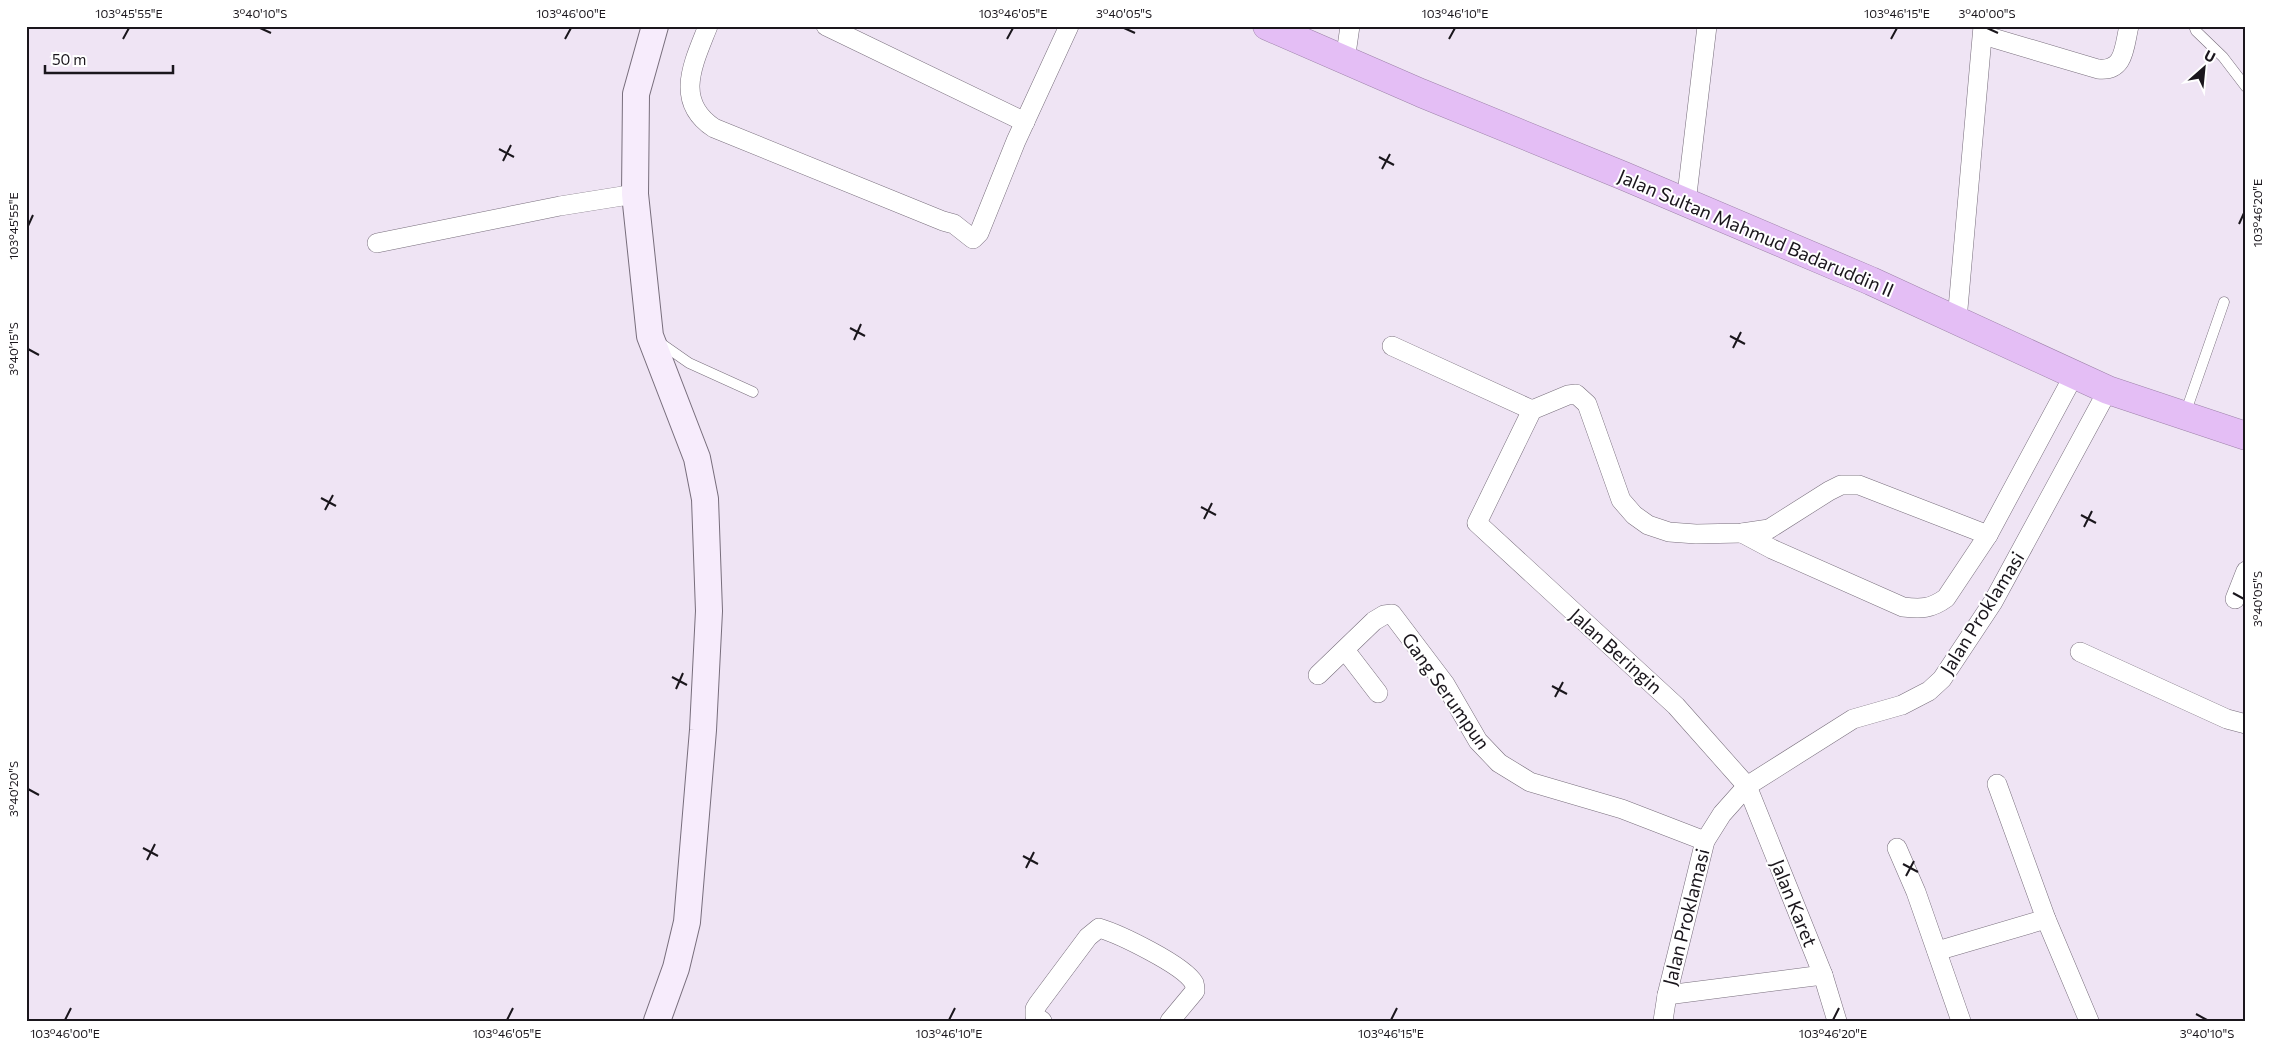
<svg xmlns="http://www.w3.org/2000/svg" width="2272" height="1047" viewBox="0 0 2272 1047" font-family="Commissioner,sans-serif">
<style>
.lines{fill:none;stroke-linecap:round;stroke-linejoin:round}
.lane-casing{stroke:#786e7c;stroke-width:11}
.street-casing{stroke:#786e7c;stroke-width:20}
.secondary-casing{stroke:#786e7c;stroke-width:28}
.highway-casing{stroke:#9d83a9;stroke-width:29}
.lane{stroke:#fff;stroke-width:10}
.street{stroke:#fff;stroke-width:19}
.secondary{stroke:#f7ecfc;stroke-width:26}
.highway{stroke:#e4bef5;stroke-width:28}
.ticks{fill:none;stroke:#1a161c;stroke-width:2}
.labels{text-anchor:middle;stroke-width:4;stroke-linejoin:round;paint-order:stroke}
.street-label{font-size:19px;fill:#1a161c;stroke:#fff}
.neatline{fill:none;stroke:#1a161c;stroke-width:2}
.ticks-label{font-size:12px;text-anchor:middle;fill:#1a161c}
</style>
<rect width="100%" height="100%" fill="#efe4f4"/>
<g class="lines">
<defs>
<g id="lane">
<path d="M 2194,26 L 2196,31 L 2223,57 L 2246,87"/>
<path d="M 659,342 L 689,363 L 753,392"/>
<path d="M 2185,414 L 2224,302"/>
</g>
<g id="street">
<path d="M 708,26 C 694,62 673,101 714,128 L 943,221 L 954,224 L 973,239 L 979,233 L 1016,141 L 1069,26"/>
<path d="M 826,26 L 1025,122"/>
<path d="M 1983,35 L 2098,69 C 2125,72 2124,47 2129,26"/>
<path d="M 1345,61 L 1350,26"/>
<path d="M 1686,203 L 1707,26"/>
<path d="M 377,243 L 560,206 L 635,194"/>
<path d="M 1957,320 L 1983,26"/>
<path d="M 1392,346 L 1532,410"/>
<path d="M 1742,533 L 1772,549 L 1903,607 C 1921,609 1931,609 1946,598 L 1988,535 L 2074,375"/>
<path d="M 2235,599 L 2246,571"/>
<path d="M 1345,650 L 1378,693"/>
<path d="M 2080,652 L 2227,719 L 2246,724"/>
<path d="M 1318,675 L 1374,621 L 1384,615 L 1392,614 L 1445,684 L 1478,741 L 1499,763 L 1530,782 L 1622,809 L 1705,841"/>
<path d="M 1997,784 L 2046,919 L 2089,1021"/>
<path d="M 1897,848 L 1916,892 L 1961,1021"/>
<path d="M 1937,951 L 2046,919"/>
<path d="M 1667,995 L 1823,975"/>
<path d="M 1042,1021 L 1035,1016 L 1035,1009 L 1038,1004 L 1088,937 L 1099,928 C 1119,934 1184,965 1194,983 C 1195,986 1195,988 1195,991 L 1170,1021"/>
<path d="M 1663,1021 L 1667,995 L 1705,841 L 1722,814 L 1747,786 L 1853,719 L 1902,705 L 1929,691 L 1942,679 L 1993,602 L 2108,390"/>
<path d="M 1837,1021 L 1823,975 L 1747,786 L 1676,706 L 1477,523 L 1532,410 L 1568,395 L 1576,394 L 1587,404 L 1621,500 L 1634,515 L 1648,525 L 1669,532 L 1696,534 L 1742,533 L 1769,529 L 1829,491 L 1841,485 L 1859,485 L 1988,535"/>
</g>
<path id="secondary" d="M 655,26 L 636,94 L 635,194 L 650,336 L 697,458 L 705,499 L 709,611 L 703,730 L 687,922 L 676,968 L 657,1021"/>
<path id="highway" d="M 1267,26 L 1421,93 L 1624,176 L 1871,281 L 2108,390 L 2246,436"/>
</defs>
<use href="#lane" class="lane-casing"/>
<use href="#street" class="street-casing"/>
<use href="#secondary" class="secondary-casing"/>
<use href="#highway" class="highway-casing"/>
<use href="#lane" class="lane"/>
<use href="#street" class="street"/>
<use href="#secondary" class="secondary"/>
<use href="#highway" class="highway"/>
</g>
<path class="ticks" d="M 260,28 L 271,33M 1124,28 L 1135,33M 1987,28 L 1998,33M 123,39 L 129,28M 565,39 L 571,28M 1007,39 L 1013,28M 1449,39 L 1455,28M 1891,39 L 1897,28M 499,149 L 514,157M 1379,157 L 1394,165M 503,161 L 511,145M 1382,169 L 1390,154M 2239,224 L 2244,213M 28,226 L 33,215M 850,328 L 865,336M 1730,336 L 1745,344M 854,340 L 861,324M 1733,348 L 1741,332M 28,349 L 39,355M 321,498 L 336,506M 1201,507 L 1216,515M 325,510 L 333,495M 2081,515 L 2096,523M 1204,519 L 1212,503M 2084,527 L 2092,511M 2233,593 L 2244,599M 672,677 L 687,685M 1552,686 L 1567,694M 676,689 L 683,673M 1555,697 L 1563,682M 28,789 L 39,795M 143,848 L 158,856M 1023,856 L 1038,864M 147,860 L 155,844M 1903,864 L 1918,872M 1026,868 L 1034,852M 1906,876 L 1914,861M 2196,1014 L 2207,1020M 65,1020 L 71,1008M 507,1020 L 513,1008M 949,1020 L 955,1008M 1391,1020 L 1397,1008M 1833,1020 L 1839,1008"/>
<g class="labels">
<g class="street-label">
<text transform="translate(1756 233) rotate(23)" y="7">Jalan Sultan Mahmud Badaruddin II</text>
<text transform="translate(1982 613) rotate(-58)" y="7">Jalan Proklamasi</text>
<text transform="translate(1616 651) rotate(42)" y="7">Jalan Beringin</text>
<text transform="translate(1446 691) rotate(55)" y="7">Gang Serumpun</text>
<text transform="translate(1794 903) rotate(68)" y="7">Jalan Karet</text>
<text transform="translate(1686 917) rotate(-76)" y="7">Jalan Proklamasi</text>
</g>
</g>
<rect width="2272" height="1047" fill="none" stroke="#ffffff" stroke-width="55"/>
<g transform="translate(2204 68) rotate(27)" stroke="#ffffff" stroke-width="4" paint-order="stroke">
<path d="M0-4L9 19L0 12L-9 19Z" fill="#1a161c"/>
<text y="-8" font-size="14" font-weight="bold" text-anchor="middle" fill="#1a161c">U</text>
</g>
<path d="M45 65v8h128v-8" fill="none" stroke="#1a161c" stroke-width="2.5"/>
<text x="52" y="65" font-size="15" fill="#1a161c" stroke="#ffffff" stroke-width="4" paint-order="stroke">50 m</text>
<rect x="28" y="28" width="2216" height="992" class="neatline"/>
<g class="ticks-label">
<text x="129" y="18">103°45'55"E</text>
<text x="260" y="18">3°40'10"S</text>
<text x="571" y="18">103°46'00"E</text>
<text x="1013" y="18">103°46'05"E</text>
<text x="1124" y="18">3°40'05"S</text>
<text x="1455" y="18">103°46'10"E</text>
<text x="1897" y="18">103°46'15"E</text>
<text x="1987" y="18">3°40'00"S</text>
<text transform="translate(2258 213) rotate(-90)" y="4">103°46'20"E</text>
<text transform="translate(14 226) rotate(-90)" y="4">103°45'55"E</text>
<text transform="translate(14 349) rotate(-90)" y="4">3°40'15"S</text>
<text transform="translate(2258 599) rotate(-90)" y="4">3°40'05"S</text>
<text transform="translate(14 789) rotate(-90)" y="4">3°40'20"S</text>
<text x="65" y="1038">103°46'00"E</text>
<text x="507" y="1038">103°46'05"E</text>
<text x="949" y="1038">103°46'10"E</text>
<text x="1391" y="1038">103°46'15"E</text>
<text x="1833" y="1038">103°46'20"E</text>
<text x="2207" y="1038">3°40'10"S</text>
</g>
</svg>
